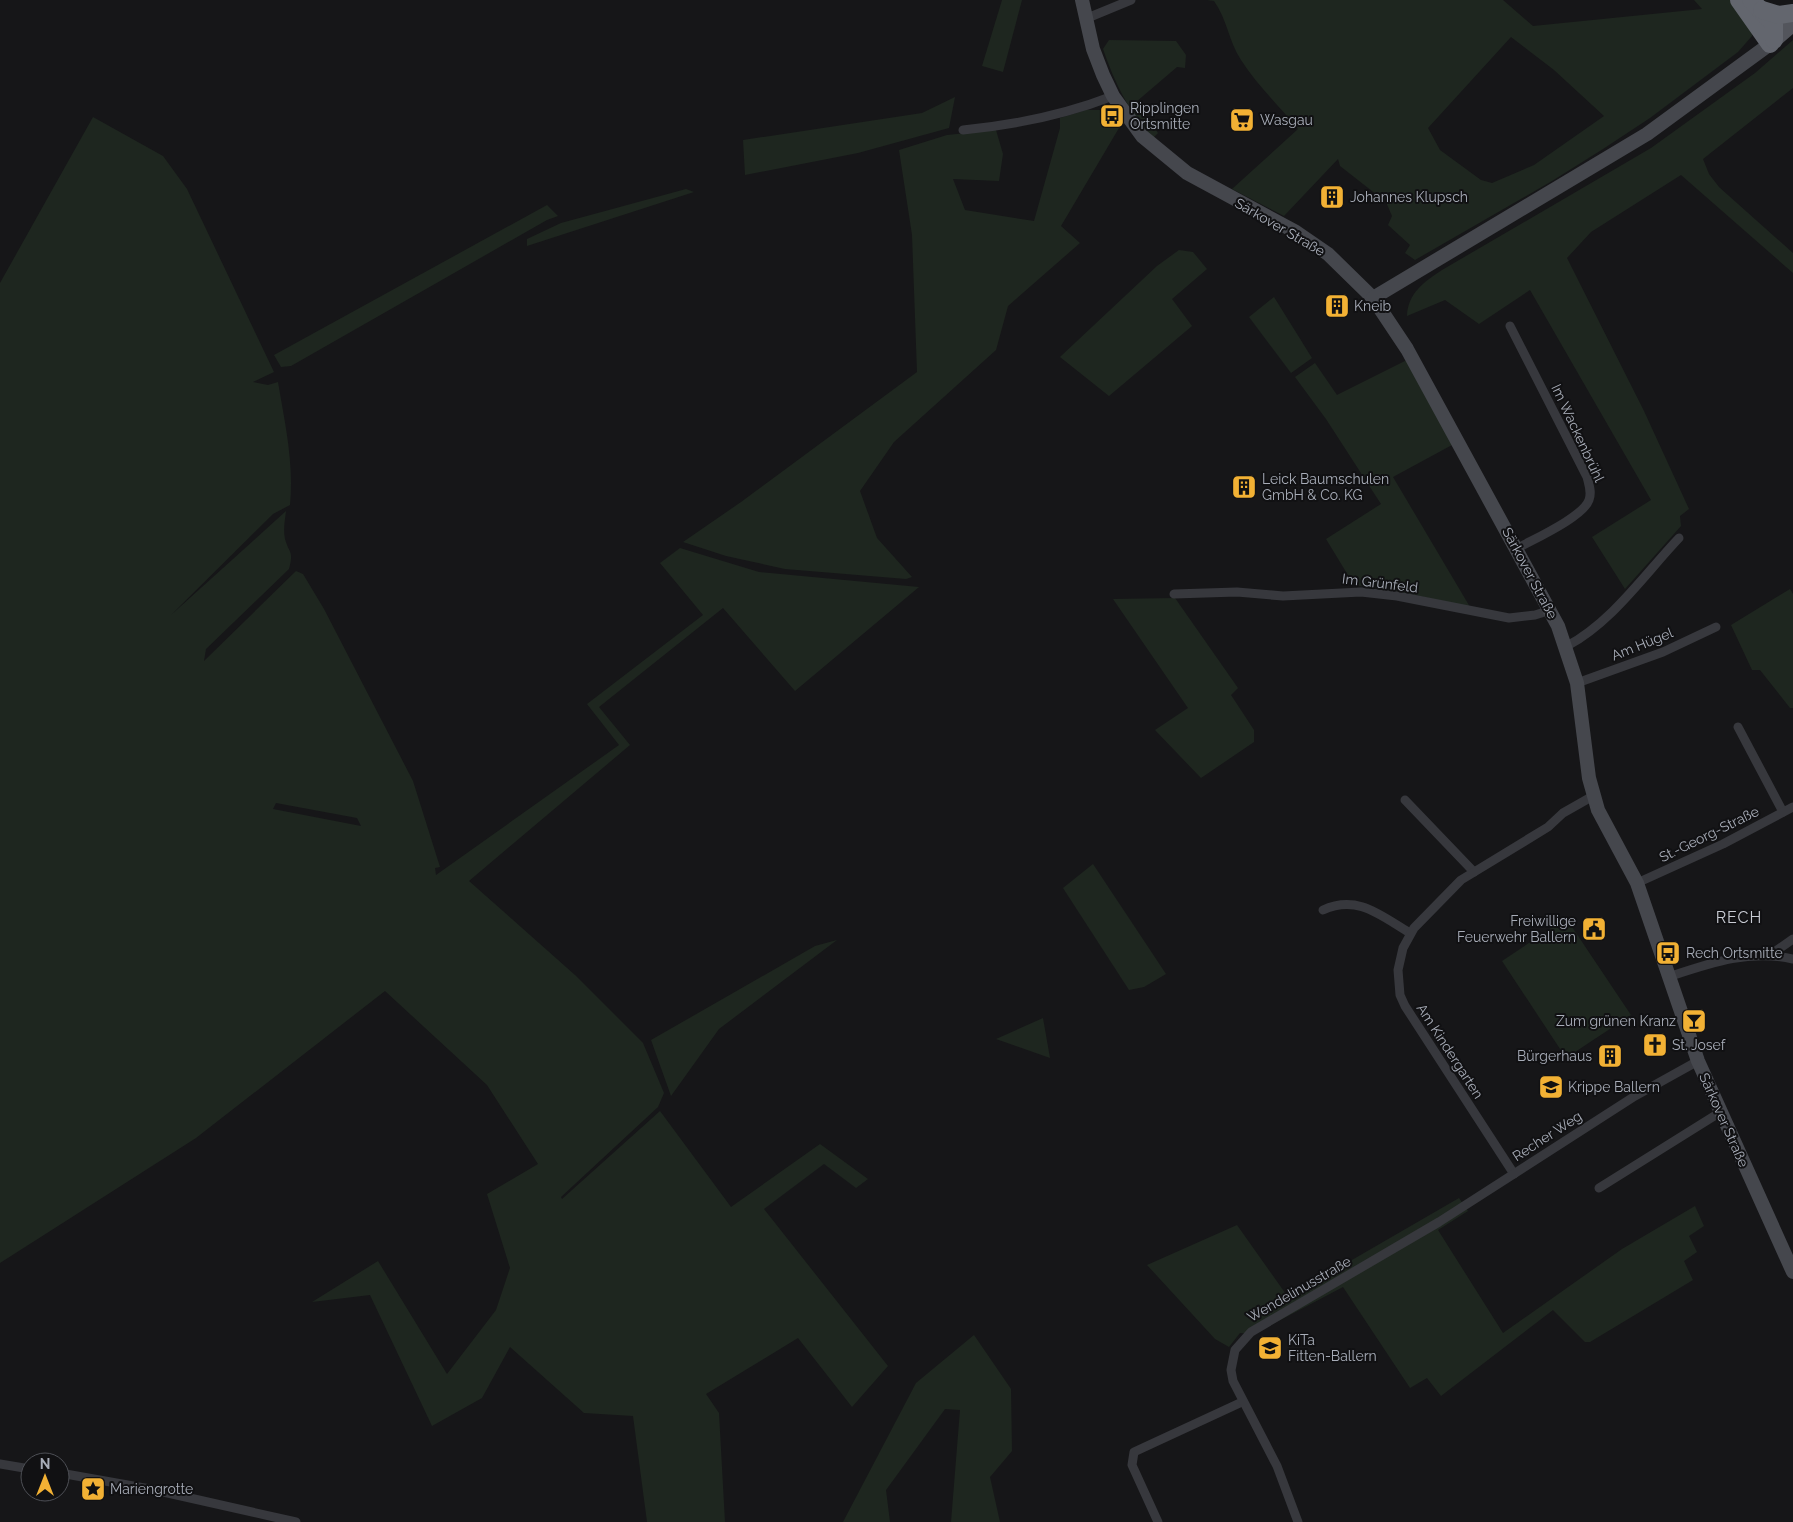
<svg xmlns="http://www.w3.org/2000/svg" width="1793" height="1522" viewBox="0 0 1793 1522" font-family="Raleway,sans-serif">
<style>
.green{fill:#1e261f;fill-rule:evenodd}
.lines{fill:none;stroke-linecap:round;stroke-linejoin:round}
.minor{stroke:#37383d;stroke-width:9}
.secondary{stroke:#45474d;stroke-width:14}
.primary{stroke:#53555c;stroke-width:15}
.motorway{stroke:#63666e;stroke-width:18}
.labels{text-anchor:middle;stroke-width:4;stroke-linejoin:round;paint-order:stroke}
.poi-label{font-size:14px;fill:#a8adb8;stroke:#111113;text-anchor:start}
.street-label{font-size:14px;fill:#a8adb8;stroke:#111113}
.quarter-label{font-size:16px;letter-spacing:1px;fill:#c9ccd4;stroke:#111113}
</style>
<rect width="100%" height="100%" fill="#161618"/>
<g class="green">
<path d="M 1002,0 L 1022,0 L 1003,72 L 982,66 Z"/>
<path d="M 1207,0 L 1503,0 L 1533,26 L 1702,9 L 1694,0 L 1730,0 L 1749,23 L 1752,30 L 1752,36 L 1738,52 L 1650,118 L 1603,149 L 1552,181 L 1415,260 L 1405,253 L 1410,245 L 1388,225 L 1392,216 L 1386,202 L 1340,166 L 1338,159 L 1284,216 L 1232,189 L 1298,129 C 1279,106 1257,85 1241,60 C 1229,42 1227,19 1214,1 ZM 1511,37 L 1554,70 L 1604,116 L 1534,165 L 1492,183 L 1481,180 L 1440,150 L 1428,128 Z"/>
<path d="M 1109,40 L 1176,41 L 1186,55 L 1185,68 L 1177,67 L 1136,102 L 1158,133 L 1153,138 C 1129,113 1114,81 1103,49 Z"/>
<path d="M 1793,40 L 1793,88 L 1703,159 L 1709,174 L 1719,187 L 1793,253 L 1793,273 L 1681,175 L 1591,232 L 1567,258 L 1644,411 L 1689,509 L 1680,516 L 1681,526 L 1625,589 L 1592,537 L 1651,500 L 1530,290 L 1479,324 L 1445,300 L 1407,316 C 1408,293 1424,282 1442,270 L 1651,148 L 1755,73 Z"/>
<path d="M 955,97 L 949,128 L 858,153 L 745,175 L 743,140 L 922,113 Z"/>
<path d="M 1086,110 L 1101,110 L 1119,128 L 1061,226 L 1080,243 L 1008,306 L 996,350 L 894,442 L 860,491 L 877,538 L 912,577 L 906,579 L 785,569 L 726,556 L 683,542 L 741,502 L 917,372 L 912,235 L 899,150 L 947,135 L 996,130 L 1003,154 L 999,181 L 953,179 L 965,210 L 1034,221 L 1060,128 L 1060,118 Z"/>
<path d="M 93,117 L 163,156 L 187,189 L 274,372 L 253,382 L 268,385 L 278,382 C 285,424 294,462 290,505 L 273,514 L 171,615 L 286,511 C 285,520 283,529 285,539 C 289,554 294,550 289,569 L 206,649 L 204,661 L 296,571 L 303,574 L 324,609 L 413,781 L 440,867 L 435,868 L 436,875 L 619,745 L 587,704 L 703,615 L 660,563 L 680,548 L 759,572 L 919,587 L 795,691 L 723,608 L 599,707 L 630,745 L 469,881 L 575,975 L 643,1043 L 664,1093 L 658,1107 L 561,1197 L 562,1199 L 660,1111 L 731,1207 L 820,1144 L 868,1179 L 856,1188 L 824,1164 L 764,1209 L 888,1366 L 852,1407 L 798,1338 L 706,1394 L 719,1413 L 725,1522 L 647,1522 L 633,1416 L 584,1413 L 510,1347 L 482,1398 L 432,1426 L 370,1295 L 312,1302 L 378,1261 L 447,1374 L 496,1310 L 510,1268 L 487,1194 L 538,1164 L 487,1085 L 385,991 L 196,1138 L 0,1263 L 0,283 ZM 276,803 L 357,818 L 361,826 L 273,809 Z"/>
<path d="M 686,189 L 694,192 L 527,246 L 527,239 L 561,223 Z"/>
<path d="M 547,205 L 558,216 L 547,220 L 291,366 L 281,367 L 274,355 Z"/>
<path d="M 1179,250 L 1193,252 L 1207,269 L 1172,299 L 1192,326 L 1109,396 L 1060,357 L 1157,266 Z"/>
<path d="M 1274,297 L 1312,358 L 1291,373 L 1249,317 Z"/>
<path d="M 1407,360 L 1452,445 L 1393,477 L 1470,607 L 1387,589 L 1354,585 L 1326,539 L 1381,504 L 1326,419 L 1295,377 L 1315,363 L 1337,395 Z"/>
<path d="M 1790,589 L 1793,594 L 1793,708 L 1790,708 L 1760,670 L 1752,670 L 1731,625 Z"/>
<path d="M 1175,598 L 1238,688 L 1231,695 L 1254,730 L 1254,742 L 1201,778 L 1155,730 L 1188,708 L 1113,599 Z"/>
<path d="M 1093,864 L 1166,974 L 1144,987 L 1129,990 L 1063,888 Z"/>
<path d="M 1566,918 L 1631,1015 L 1566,1058 L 1502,961 Z"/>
<path d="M 837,940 L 719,1029 L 671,1096 L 651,1040 L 815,946 Z"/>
<path d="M 1043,1018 L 1050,1058 L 996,1039 Z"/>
<path d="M 1459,1198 L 1468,1211 L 1438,1230 L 1503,1333 L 1622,1249 L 1695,1206 L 1704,1226 L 1689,1236 L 1697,1252 L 1684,1261 L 1693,1280 L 1590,1342 L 1585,1342 L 1553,1310 L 1441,1396 L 1427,1378 L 1410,1388 L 1343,1287 L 1254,1334 L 1240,1333 L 1229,1347 L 1215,1339 L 1147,1265 L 1237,1225 L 1288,1297 Z"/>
<path d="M 974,1335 L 1011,1389 L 1012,1451 L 990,1477 L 1000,1522 L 951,1522 L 960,1410 L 945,1409 L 886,1490 L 890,1522 L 843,1522 L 916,1383 Z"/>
</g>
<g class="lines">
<g class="minor">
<path d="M 1085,19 L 1131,0"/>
<path d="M 963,130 C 1015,125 1064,115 1113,96"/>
<path d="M 1510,326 L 1587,477 C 1589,485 1592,492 1589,500 C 1583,517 1534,539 1518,548"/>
<path d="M 1174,594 L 1237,592 L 1283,596 L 1361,592 L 1397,596 L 1509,618 L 1535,615 L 1551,610"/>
<path d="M 1567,646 C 1612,622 1644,575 1679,538"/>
<path d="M 1577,683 L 1663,652 L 1716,627"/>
<path d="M 1738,727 L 1783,812"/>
<path d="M 1405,800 L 1474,872"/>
<path d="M 1637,883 L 1723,844 L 1793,807"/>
<path d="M 1323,910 C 1358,894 1381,916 1410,933"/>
<path d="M 1770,955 L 1793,939"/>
<path d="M 1668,977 C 1710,963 1749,949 1793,959"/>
<path d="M 1514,1174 L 1405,1006 L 1400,995 L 1398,970 L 1403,948 L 1414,928 L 1461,880 L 1548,827 L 1563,813 L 1593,796"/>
<path d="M 1599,1188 L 1719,1113"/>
<path d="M 0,1464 L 30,1469"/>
<path d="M 60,1473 L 150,1489 L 296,1522"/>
<path d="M 1158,1522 L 1132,1465 L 1134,1452 L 1242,1402"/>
<path d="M 1298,1522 L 1277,1466 L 1233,1381 L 1231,1370 L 1235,1350 L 1251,1332 L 1439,1222 L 1635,1096 L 1698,1061"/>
</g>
<g class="secondary">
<path d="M 1082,0 L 1093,49 L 1103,75 L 1113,96 L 1142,136 L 1187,173 L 1296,232 L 1328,254 L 1373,298 L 1407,349 L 1558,626 L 1577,683 L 1589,778 L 1598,810 L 1637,883 L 1698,1061 L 1793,1272"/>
<path d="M 1373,298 L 1647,134 L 1770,44"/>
</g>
<path class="primary" d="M 1770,44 L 1793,24"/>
<g class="motorway">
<path d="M 1739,0 L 1770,44"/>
<path d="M 1751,0 L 1774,24 L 1774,40"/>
<path d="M 1762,10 L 1779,15 L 1793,13"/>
</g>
</g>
<defs>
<symbol id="bus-square" viewBox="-11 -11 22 22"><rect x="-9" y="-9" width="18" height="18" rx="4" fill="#f2b134" stroke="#111113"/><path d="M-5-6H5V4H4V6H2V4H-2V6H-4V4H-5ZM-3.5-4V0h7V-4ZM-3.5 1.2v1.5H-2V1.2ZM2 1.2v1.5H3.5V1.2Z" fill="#111"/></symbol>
<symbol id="supermarket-square" viewBox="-11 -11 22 22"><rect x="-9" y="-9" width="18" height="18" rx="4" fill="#f2b134" stroke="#111113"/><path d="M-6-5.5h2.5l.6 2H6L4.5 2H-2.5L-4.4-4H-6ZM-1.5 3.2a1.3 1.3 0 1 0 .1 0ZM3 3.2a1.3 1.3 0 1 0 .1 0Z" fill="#111"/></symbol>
<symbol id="building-square" viewBox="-11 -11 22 22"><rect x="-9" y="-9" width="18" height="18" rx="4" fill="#f2b134" stroke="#111113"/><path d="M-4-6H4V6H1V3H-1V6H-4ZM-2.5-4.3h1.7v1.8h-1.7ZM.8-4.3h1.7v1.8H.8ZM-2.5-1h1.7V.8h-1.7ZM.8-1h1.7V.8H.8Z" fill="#111"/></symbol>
<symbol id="civic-square" viewBox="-11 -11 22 22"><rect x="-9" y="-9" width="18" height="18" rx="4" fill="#f2b134" stroke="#111113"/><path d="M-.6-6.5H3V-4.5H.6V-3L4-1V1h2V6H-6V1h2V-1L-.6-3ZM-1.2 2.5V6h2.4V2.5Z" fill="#111"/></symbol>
<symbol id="bar-square" viewBox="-11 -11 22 22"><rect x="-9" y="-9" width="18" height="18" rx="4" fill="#f2b134" stroke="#111113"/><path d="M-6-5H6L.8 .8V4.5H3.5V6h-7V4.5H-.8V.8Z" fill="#111"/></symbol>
<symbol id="church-square" viewBox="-11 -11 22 22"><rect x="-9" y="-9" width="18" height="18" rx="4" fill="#f2b134" stroke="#111113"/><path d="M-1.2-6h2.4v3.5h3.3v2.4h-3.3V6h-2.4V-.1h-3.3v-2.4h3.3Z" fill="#111"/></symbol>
<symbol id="school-square" viewBox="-11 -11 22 22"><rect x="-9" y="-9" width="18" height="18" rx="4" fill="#f2b134" stroke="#111113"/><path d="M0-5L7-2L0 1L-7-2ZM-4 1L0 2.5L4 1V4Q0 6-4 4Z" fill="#111"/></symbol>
<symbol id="sight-square" viewBox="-11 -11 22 22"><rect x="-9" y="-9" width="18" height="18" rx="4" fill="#f2b134" stroke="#111113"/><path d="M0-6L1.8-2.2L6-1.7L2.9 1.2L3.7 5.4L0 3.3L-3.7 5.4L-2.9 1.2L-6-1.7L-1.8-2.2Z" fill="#111"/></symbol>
</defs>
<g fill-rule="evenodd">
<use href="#bus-square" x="1098" y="102" width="28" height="28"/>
<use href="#supermarket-square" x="1228" y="106" width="28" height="28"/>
<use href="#building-square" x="1318" y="183" width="28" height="28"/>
<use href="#building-square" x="1323" y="292" width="28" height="28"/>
<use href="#building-square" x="1230" y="473" width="28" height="28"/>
<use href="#civic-square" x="1580" y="915" width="28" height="28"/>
<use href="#bus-square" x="1654" y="939" width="28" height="28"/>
<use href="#bar-square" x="1680" y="1007" width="28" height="28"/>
<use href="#church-square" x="1641" y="1031" width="28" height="28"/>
<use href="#building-square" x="1596" y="1042" width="28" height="28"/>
<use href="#school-square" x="1537" y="1073" width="28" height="28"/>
<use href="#school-square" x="1256" y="1334" width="28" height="28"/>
<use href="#sight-square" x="79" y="1475" width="28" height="28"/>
</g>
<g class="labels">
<g class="poi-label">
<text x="1130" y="113">Ripplingen<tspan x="1130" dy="16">Ortsmitte</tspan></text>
<text x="1260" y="125">Wasgau</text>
<text x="1350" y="202">Johannes Klupsch</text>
<text x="1354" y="311">Kneib</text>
<text x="1262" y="484">Leick Baumschulen<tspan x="1262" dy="16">GmbH &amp; Co. KG</tspan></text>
<text x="1576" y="926" text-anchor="end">Freiwillige<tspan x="1576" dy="16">Feuerwehr Ballern</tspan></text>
<text x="1686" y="958">Rech Ortsmitte</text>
<text x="1676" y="1026" text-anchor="end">Zum grünen Kranz</text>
<text x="1672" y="1050">St. Josef</text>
<text x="1592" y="1061" text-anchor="end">Bürgerhaus</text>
<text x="1568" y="1092">Krippe Ballern</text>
<text x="1288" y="1345">KiTa<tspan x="1288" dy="16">Fitten-Ballern</tspan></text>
<text x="110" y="1494">Mariengrotte</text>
</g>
<g class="street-label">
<text transform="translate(1280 227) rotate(30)" y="5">Särkover Straße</text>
<text transform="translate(1578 433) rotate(65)" y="5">Im Wackenbrühl</text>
<text transform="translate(1530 573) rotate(62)" y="5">Särkover Straße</text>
<text transform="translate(1380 583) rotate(7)" y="5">Im Grünfeld</text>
<text transform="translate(1642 644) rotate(-22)" y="5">Am Hügel</text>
<text transform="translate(1709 834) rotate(-26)" y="5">St.-Georg-Straße</text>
<text transform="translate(1450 1051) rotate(57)" y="5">Am Kindergarten</text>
<text transform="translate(1724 1120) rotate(66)" y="5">Särkover Straße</text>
<text transform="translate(1547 1136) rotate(-33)" y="5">Recher Weg</text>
<text transform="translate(1299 1289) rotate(-30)" y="5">Wendelinusstraße</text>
</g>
<g class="quarter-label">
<text x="1739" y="923">RECH</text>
</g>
</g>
<g transform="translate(45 1477)"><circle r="24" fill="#111113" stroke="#4d4f55"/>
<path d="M0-4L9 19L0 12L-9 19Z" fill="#f2b134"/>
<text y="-8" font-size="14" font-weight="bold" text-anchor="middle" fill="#a8adb8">N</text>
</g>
</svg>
